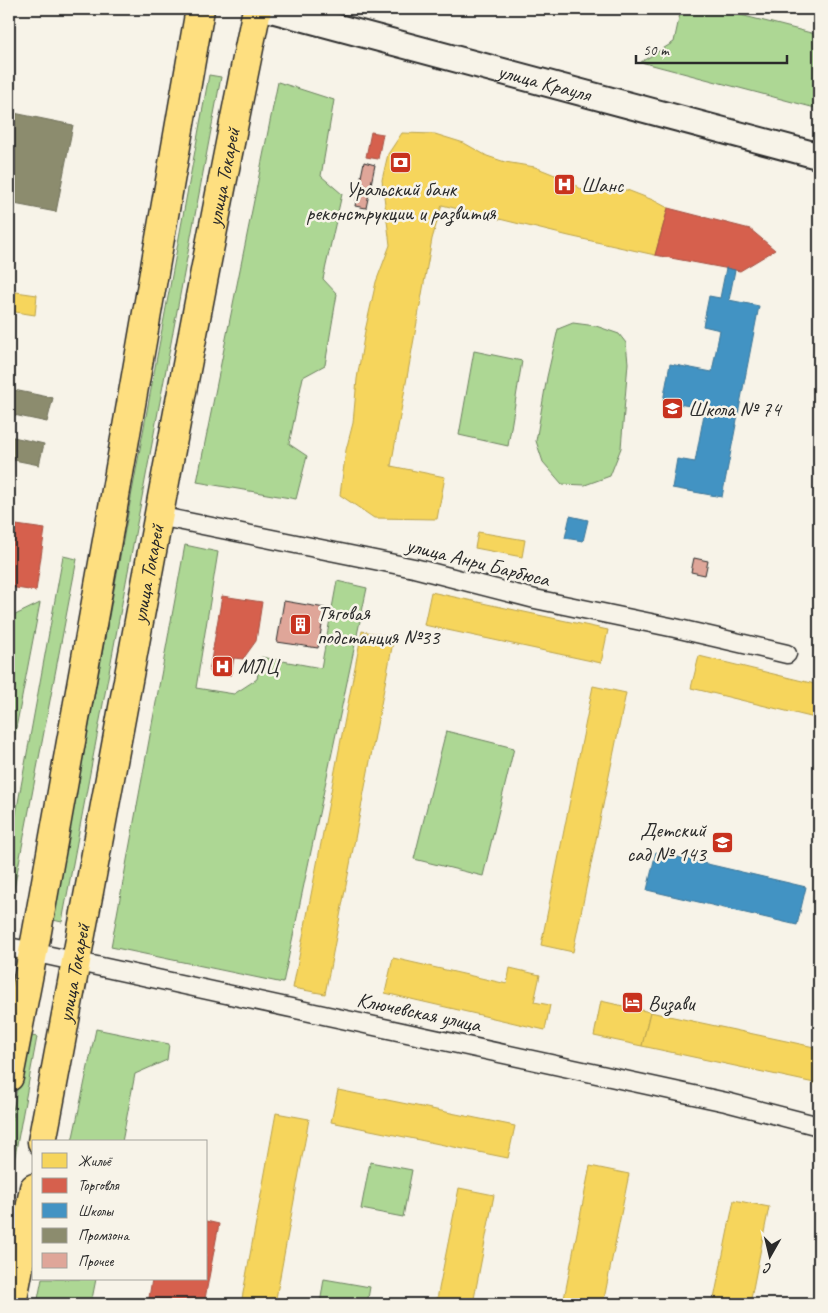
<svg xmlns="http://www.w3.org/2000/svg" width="828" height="1313" viewBox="0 0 828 1313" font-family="Caveat,sans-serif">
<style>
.green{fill:#add794;stroke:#6c8160}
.homes{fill:#f6d55c;stroke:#b9a24d}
.shops{fill:#d6604d;stroke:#a35043}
.schools{fill:#4393c3;stroke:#3c7495}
.industry{fill:#8c8c6e;stroke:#6f6f5a}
.building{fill:#dfa699;stroke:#2b2b2b}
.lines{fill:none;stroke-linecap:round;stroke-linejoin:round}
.street-casing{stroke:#2b2b2b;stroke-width:21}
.secondary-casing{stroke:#2b2b2b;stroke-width:29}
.primary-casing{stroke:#2b2b2b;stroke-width:31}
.street{stroke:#f7f3e8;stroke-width:18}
.secondary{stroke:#f7f3e8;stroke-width:25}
.primary{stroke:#fedf80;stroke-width:28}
.labels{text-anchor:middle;stroke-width:5;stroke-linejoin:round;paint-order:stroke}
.street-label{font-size:21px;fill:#2b2b2b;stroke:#f7f3e8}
.poi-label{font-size:21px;fill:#2b2b2b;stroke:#f7f3e8;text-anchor:start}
</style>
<rect width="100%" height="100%" fill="#f7f3e8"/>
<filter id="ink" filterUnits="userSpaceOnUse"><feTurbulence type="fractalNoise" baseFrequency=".02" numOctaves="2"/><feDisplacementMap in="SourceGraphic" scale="10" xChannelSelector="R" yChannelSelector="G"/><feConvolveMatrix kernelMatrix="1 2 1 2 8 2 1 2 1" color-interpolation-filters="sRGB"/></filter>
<g filter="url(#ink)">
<g class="green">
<path d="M 681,9 L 717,9 L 819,35 L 819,109 L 641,62 L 674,42 Z"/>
<path d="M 209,75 L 221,77 L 62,922 L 53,920 Z"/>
<path d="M 278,82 L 334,100 L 321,176 L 342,194 L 323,279 L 337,294 L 325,365 L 303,377 L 289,444 L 307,456 L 296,499 L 197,482 Z"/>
<path d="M 573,323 L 596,326 L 619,334 L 626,343 L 628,363 L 621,448 L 610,476 L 585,485 L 562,484 L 543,462 L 536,441 L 547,377 L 558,329 Z"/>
<path d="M 474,351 L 522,361 L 508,446 L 459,435 Z"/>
<path d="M 185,545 L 218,552 L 196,688 L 234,694 L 257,679 L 261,657 L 321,668 L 337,581 L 367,588 L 283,983 L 111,947 Z"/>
<path d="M 63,556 L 77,559 L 9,915 L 9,852 Z"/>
<path d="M 40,603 L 12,749 L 9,764 L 9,618 Z"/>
<path d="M 446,731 L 514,748 L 483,876 L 414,859 Z"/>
<path d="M 96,1029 L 169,1044 L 167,1060 L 135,1074 L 122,1142 L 72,1142 Z"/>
<path d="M 27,1035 L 37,1037 L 9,1188 L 9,1133 Z"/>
<path d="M 370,1162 L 412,1170 L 403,1217 L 361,1209 Z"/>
<path d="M 42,1279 L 96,1279 L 91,1304 L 37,1304 Z"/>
<path d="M 324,1279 L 370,1287 L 367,1304 L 320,1304 Z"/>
</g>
<g class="homes">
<path d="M 402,133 L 435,134 L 464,143 L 487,156 L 505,162 L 535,167 L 570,181 L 582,190 L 601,189 L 627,190 L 653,200 L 668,208 L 655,255 L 569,236 L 442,205 L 432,239 L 391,466 L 445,477 L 437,519 L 374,518 L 340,495 L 346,450 L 353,423 L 357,379 L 365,331 L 376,282 L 390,245 L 382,180 L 388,154 Z"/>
<path d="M 9,291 L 37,295 L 35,315 L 9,311 Z"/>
<path d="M 478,532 L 525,540 L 522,557 L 475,548 Z"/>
<path d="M 431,592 L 608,630 L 601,663 L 424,625 Z"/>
<path d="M 362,631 L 394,637 L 325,994 L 293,988 Z"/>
<path d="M 699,656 L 819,685 L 819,719 L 691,688 Z"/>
<path d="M 593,686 L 626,693 L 573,952 L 541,945 Z"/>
<path d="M 393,958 L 507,984 L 510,968 L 540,975 L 534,1002 L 550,1005 L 545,1030 L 385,993 Z"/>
<path d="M 601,1001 L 650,1012 L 642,1046 L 594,1036 Z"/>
<path d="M 650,1012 L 819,1048 L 819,1084 L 642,1046 Z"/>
<path d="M 338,1090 L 515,1126 L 508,1158 L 331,1122 Z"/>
<path d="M 276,1113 L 309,1119 L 275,1304 L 241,1304 Z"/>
<path d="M 590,1166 L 629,1174 L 603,1304 L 563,1304 Z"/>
<path d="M 459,1188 L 494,1195 L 473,1304 L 436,1304 Z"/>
<path d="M 734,1200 L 769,1207 L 750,1304 L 713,1304 Z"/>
</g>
<g class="shops">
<path d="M 371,132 L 383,134 L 378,159 L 366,157 Z"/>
<path d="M 668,208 L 750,229 L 775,250 L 740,271 L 655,255 Z"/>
<path d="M 9,524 L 45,529 L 36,591 L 9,587 Z"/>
<path d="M 222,596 L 262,602 L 256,641 L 243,659 L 234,658 L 231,675 L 209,672 Z"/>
<path d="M 206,1221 L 219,1224 L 204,1304 L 148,1304 L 152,1279 L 206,1279 Z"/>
</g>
<g class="schools">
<path d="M 726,268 L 735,270 L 729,300 L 759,306 L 722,497 L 672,488 L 677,459 L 695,462 L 705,409 L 663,401 L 670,364 L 712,372 L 720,330 L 703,326 L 709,296 L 720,298 Z"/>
<path d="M 570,516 L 588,520 L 583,541 L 565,538 Z"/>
<path d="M 656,852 L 806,887 L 797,925 L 647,890 Z"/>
</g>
<g class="industry">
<path d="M 9,112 L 73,125 L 56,212 L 9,203 Z"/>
<path d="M 9,389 L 53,398 L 47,422 L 9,414 Z"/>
<path d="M 9,436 L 44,444 L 39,465 L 9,459 Z"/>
</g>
<g class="building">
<path d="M 364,162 L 375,165 L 366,208 L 355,206 Z"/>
<path d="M 694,558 L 708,561 L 705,575 L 691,572 Z"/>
<path d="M 284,601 L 325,608 L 318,648 L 277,642 Z"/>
</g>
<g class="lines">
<defs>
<g id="street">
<path d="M 158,516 L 414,568 L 535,599 L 675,628 L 787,654"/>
<path d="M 9,947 L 726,1102 L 819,1126"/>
</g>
<g id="secondary">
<path id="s1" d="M 269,9 L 819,156"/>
</g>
<g id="primary">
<path d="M 9,1077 L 36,937 L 115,496 L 200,9"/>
<path id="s2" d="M 42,1142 C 114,764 180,385 257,9"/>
<path d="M 12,1304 L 34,1188"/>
</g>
</defs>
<use href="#street" class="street-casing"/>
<use href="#secondary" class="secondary-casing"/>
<use href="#primary" class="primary-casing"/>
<use href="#street" class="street"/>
<use href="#secondary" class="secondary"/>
<use href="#primary" class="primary"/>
</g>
</g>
<defs>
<symbol id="bank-square" viewBox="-11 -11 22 22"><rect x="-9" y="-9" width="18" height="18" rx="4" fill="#c8321e" stroke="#f7f3e8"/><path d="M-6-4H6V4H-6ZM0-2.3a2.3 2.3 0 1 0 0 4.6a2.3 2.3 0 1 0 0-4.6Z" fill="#fff"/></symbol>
<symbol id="hospital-square" viewBox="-11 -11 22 22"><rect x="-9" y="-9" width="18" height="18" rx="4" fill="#c8321e" stroke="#f7f3e8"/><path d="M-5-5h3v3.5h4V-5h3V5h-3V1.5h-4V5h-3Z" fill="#fff"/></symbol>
<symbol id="school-square" viewBox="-11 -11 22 22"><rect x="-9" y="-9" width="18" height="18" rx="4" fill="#c8321e" stroke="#f7f3e8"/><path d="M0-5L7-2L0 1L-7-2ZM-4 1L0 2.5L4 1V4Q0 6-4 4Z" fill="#fff"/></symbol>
<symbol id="building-square" viewBox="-11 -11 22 22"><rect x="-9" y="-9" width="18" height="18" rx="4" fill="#c8321e" stroke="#f7f3e8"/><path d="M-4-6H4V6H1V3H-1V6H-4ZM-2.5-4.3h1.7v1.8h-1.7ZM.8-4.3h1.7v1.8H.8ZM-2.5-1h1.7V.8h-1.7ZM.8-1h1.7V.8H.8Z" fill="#fff"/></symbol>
<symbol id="hotel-square" viewBox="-11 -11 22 22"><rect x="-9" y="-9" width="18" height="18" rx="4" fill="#c8321e" stroke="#f7f3e8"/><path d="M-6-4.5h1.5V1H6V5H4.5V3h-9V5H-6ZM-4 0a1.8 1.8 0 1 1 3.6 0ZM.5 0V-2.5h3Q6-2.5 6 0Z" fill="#fff"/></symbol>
</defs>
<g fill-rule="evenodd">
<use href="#bank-square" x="388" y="150" width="25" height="25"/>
<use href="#hospital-square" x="552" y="172" width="25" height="25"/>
<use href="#school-square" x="660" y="396" width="25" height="25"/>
<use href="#building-square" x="288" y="612" width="25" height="25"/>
<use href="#hospital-square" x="210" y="654" width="25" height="25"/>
<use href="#school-square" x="710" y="830" width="25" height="25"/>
<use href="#hotel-square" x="620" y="990" width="25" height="25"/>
</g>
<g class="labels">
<g class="street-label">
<text dy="7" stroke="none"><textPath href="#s1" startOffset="285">улица Крауля</textPath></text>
<text dy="7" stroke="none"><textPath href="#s2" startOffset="982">улица Токарей</textPath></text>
<text transform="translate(478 562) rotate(14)" y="7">улица Анри Барбюса</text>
<text dy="7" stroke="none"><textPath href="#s2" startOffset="578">улица Токарей</textPath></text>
<text dy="7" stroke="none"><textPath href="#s2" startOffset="172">улица Токарей</textPath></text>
<text transform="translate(419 1012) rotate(12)" y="7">Ключевская улица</text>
</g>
<g class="poi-label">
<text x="581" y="192">Шанс</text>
<text x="401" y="196" text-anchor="middle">Уральский банк<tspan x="401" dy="24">реконструкции и развития</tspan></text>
<text x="688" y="416">Школа № 74</text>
<text x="317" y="620">Тяговая<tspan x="317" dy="24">подстанция №33</tspan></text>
<text x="238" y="673">МЛЦ</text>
<text x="706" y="837" text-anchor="end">Детский<tspan x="706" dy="24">сад № 143</tspan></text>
<text x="648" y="1010">Визави</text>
</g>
</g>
<rect width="828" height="1313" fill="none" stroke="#f7f3e8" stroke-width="30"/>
<rect x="15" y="15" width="798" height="1283" fill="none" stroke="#2b2b2b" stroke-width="2" filter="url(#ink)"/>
<rect x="32" y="1140" width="175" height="140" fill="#f7f3e8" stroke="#a5a39c"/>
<rect x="42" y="1153" width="25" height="15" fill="#f6d55c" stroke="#a5a39c"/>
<text x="78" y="1166" font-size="15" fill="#2b2b2b">Жильё</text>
<rect x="42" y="1178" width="25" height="15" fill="#d6604d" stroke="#a5a39c"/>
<text x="78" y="1190" font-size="15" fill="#2b2b2b">Торговля</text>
<rect x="42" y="1203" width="25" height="15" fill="#4393c3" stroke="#a5a39c"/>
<text x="78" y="1216" font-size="15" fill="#2b2b2b">Школы</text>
<rect x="42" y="1228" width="25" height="15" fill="#8c8c6e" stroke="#a5a39c"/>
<text x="78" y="1240" font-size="15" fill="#2b2b2b">Промзона</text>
<rect x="42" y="1253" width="25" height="15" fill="#dfa699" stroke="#a5a39c"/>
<text x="78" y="1266" font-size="15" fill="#2b2b2b">Прочее</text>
<g transform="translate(770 1256) rotate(188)" stroke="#f7f3e8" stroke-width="4" paint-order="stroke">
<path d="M0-4L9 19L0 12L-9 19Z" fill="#2b2b2b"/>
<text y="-8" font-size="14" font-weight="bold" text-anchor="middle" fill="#2b2b2b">С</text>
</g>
<path d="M636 55v8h151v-8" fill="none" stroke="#2b2b2b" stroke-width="2.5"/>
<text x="643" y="55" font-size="15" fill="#2b2b2b" stroke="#f7f3e8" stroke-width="4" paint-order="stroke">50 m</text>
</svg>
